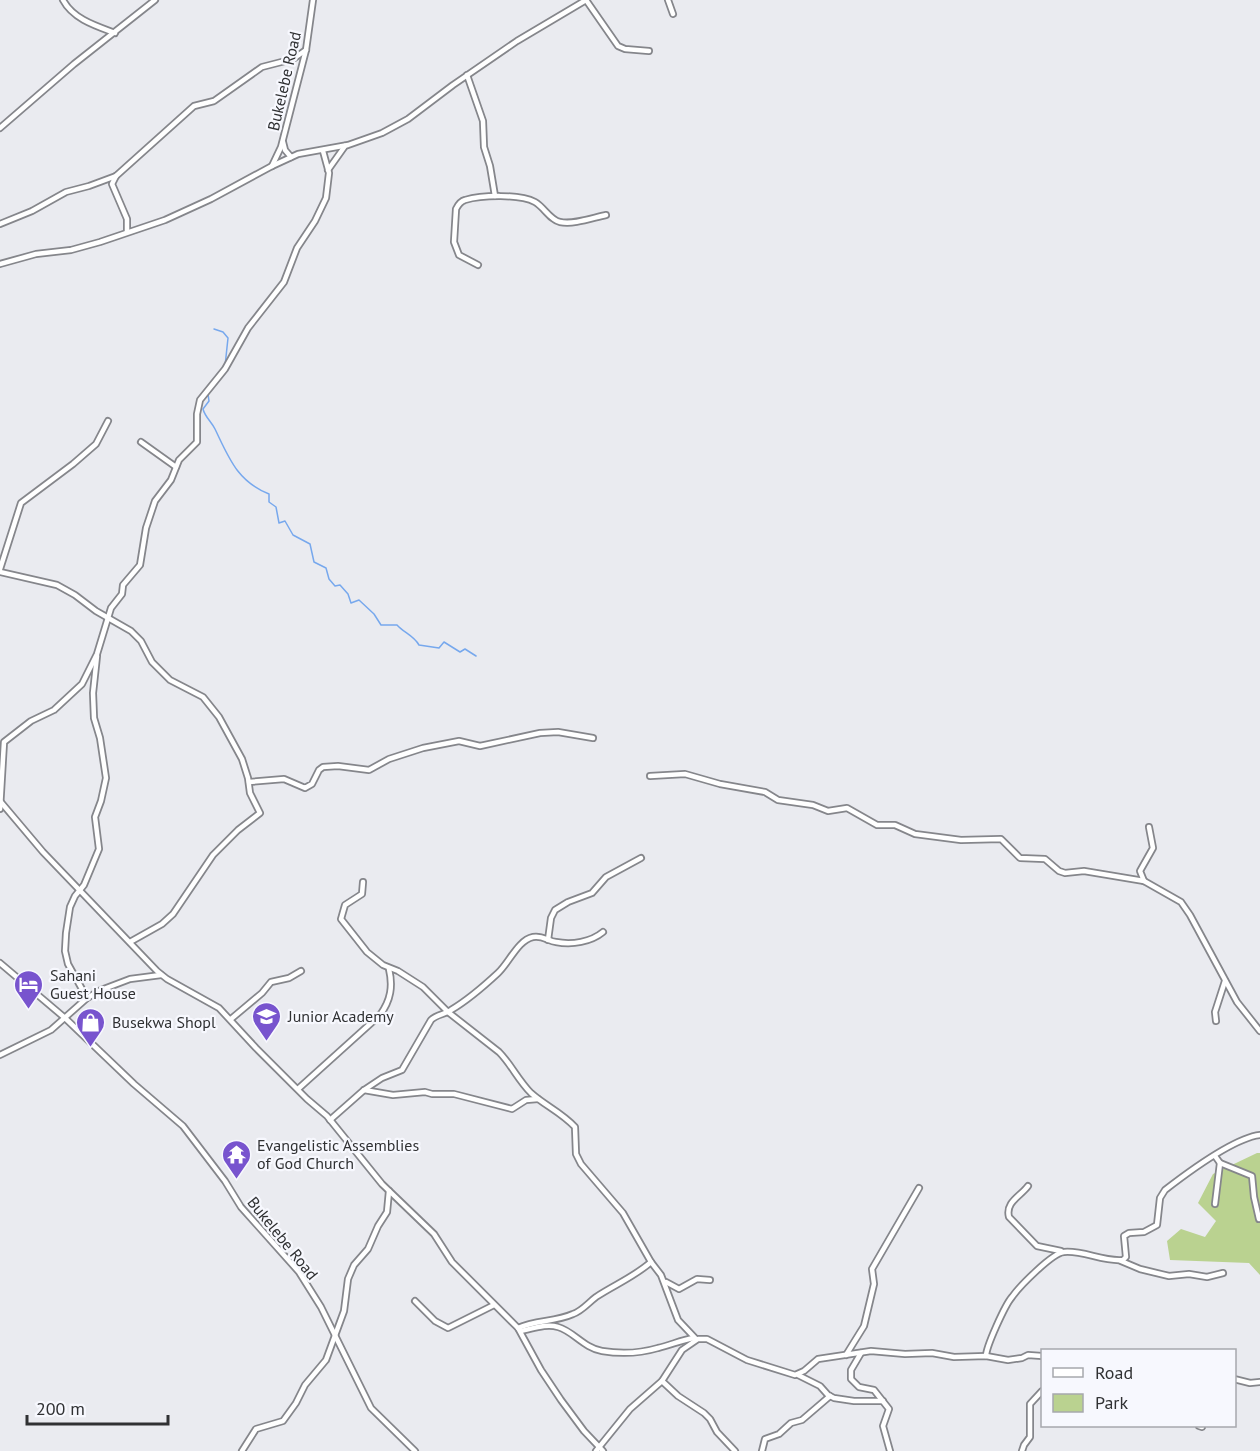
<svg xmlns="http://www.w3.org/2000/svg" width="1260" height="1451" viewBox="0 0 1260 1451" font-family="'PT Sans',sans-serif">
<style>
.green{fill:#bad290}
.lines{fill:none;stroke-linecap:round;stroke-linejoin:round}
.stream{stroke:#77a8ed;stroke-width:1.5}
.street-casing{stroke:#85868b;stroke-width:8}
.street{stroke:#fff;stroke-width:4.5}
.labels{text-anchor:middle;stroke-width:4.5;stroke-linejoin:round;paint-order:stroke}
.street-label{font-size:16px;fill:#303133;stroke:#f7f8fe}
.poi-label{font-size:16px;fill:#303133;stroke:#f7f8fe;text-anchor:start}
</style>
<rect width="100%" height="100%" fill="#eaebf0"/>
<path class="green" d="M 1257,1153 L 1260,1153 L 1260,1275 L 1249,1263 L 1170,1260 L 1167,1241 L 1181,1229 L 1205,1237 L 1216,1221 L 1198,1203 L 1213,1174 Z"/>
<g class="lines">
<g class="stream">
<path d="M 214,329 L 223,332 L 228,338 L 225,366"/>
<path d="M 208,394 L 209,401 L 203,409 C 205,417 211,421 215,429 C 229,458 237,481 269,494 L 269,502 L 276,507 L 279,523 L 285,521 L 293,535 L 310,544 L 314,562 L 326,568 L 329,579 L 335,586 L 340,585 L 348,594 L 351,603 L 359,600 L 374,614 L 381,625 L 397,625 C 404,633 413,635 419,645 L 439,648 L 444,642 L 460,652 L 465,649 L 476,656"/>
</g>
<defs>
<g id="street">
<path d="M 63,0 C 73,19 96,26 115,33"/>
<path d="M 586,0 L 618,46 L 625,49 L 649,51"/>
<path d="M 668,0 L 673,14"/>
<path d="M 467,75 L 483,121 L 484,147 L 490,166 L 495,196"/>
<path d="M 0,128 L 74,64 L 155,0"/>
<path d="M 283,142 L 285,150 L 291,157"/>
<path d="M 272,166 L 281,147 L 306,50 L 313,0"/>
<path d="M 328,170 L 345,146"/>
<path d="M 116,176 L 112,184 L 127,219 L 127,232"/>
<path d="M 0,224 L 32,211 L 66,192 L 89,186 L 116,176 L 194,106 L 214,101 L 262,67 L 293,59 L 306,50"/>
<path d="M 0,264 L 36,254 L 71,250 L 100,242 L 165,220 L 211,199 L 272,166 L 298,154 L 348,145 L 382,133 L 408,119 L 453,85 L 517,41 L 586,0"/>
<path d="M 478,265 L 459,255 L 454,242 L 456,209 C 458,205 461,201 465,200 C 482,195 520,194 535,202 C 544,207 550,220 560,222 C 573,225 592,218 606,215"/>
<path d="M 141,442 L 176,467"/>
<path d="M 0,569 L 21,503 L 73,464 L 96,444 L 108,421"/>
<path d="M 0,572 L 57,585 L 75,595 L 96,611 L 131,631 L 141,641 L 152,662 L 170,680 L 203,697 L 219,717 L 242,759 L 248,778 L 250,793 L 260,813 L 238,830 L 213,855 L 173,914 L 162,924 L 130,942"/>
<path d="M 650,776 L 685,774 L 720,784 L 765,792 L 778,800 L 813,805 L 828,811 L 847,808 L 877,825 L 895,825 L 915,834 L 961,840 L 1001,839 L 1020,858 L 1045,859 L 1059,871 L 1065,873 L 1084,871 L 1144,881 L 1181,902 L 1190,915 L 1237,1002 L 1260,1031"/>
<path d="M 249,782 L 284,779 L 305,788 L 312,784 L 319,770 L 323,767 L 338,766 L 369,770 L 389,759 L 423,748 L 459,741 L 480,746 L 540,733 L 558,732 L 593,738"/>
<path d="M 0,801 L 43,852 L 157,971 L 167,979 L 219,1008 L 256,1048 L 307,1099 L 327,1116 L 382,1184 L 434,1234 L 452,1262 L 518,1328 L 541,1370 L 561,1400 L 584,1431 L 603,1451"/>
<path d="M 0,809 L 4,742 L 31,721 L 54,710 L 82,684 L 97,654 L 111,608 L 122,594 L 123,585 L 140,565 L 146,528 L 155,501 L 171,480 L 179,460 L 197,442 L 197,414 L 200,400 L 225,369 L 248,328 L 284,282 L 297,248 L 315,221 L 326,198 L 329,173 L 323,151"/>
<path d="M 1144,881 L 1140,871 L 1153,848 L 1149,827"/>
<path d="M 363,882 L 362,894 L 345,905 L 341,919 L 367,952 L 383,965 L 398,971 L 423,987 L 448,1012 L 499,1052 C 511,1064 518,1080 531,1093 C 544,1105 561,1112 575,1127 L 576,1154 L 581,1164 L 623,1213 L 651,1262 L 661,1275 L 678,1320 L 696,1339"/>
<path d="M 548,940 L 551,918 L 555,910 L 568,902 L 592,893 L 606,877 L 641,858"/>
<path d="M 0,963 L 65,1018 L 134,1084 L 183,1126 L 225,1181 L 241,1207 L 299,1272 L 321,1307 L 371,1408 L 415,1451"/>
<path d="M 87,998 L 68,964 L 65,951 L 66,933 L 70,907 L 75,896 L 84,885 L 99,849 L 95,817 L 101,801 L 106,778 L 100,738 L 94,718 L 93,693 L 97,656"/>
<path d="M 231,1019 L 262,993 L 271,982 L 289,978 L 301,971"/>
<path d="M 1216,1021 L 1215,1012 L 1225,981"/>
<path d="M 0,1055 L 51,1030 L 87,998 L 101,990 L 130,979 L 161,975"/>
<path d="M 298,1089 L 380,1015 C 391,1000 393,986 389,969"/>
<path d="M 364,1090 L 393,1095 L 425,1092 L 432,1094 L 454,1094 L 512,1109 L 526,1100 L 538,1099"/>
<path d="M 330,1120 L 364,1090 L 382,1078 L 402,1070 L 431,1020 C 437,1014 444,1015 451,1010 C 468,1000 484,986 498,973 C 509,963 518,940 533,937 C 542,935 548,941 556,942 C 572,945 591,942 603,932"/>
<path d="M 1215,1156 L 1220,1163 L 1252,1176 L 1254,1197 L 1259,1219"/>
<path d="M 1028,1186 C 1021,1196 1005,1202 1009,1217 L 1037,1246 L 1061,1251"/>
<path d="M 1215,1204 L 1220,1163"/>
<path d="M 1121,1261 L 1140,1269 L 1169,1276 L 1189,1274 L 1207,1277 L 1223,1273"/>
<path d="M 666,1282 L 679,1289 L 697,1279 L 710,1280"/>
<path d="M 415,1301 L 435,1321 L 448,1328 L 494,1305"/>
<path d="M 518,1328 C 536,1320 555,1322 573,1314 C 582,1311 588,1303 596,1297 C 614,1285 634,1277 651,1262"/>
<path d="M 521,1331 C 532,1329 546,1323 558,1327 C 573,1331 584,1348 602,1351 C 620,1354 641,1353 658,1348 C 671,1345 681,1340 694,1338"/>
<path d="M 861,1353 L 851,1370 L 851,1379 L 859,1387 L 874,1390 L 889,1409 L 883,1426 L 890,1451"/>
<path d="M 846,1355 L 864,1326 L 874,1284 L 872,1269 L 919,1188"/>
<path d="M 986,1356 C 986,1347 1005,1305 1012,1297 C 1019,1287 1052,1253 1064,1252 C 1083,1250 1103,1262 1123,1260 L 1126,1257 L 1124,1236 L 1129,1233 L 1144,1232 L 1157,1225 L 1160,1198 L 1165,1190 C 1187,1173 1234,1138 1260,1135"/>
<path d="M 798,1375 L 820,1386 L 828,1395 L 834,1398 L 854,1401 L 883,1401"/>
<path d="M 1234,1379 L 1250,1383 L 1260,1382"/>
<path d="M 662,1381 L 678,1396 L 704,1413 L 710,1419 L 717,1432 L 735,1451"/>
<path d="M 1199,1426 L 1202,1427"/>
<path d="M 242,1451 L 256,1429 L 283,1421 L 296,1403 L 305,1385 L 326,1360 L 344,1311 L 348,1279 L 354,1265 L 368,1249 L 378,1226 L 387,1212 L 389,1191"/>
<path d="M 596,1451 L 630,1409 L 662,1381 L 682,1350 L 698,1339 L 707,1339 L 747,1360 L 795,1375 L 804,1371 L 818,1359 L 871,1351 L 905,1354 L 932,1353 L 954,1357 L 986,1356 L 1008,1360 L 1022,1358 L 1028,1355 L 1042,1356"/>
<path d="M 762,1451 L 765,1439 L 779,1434 L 791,1423 L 802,1420 L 830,1396"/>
<path d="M 1022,1451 L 1024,1445 L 1030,1437 L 1030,1404 L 1042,1391"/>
</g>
</defs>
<use href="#street" class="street-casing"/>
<use href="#street" class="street"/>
</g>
<defs>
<symbol id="hotel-pin" viewBox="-11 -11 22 30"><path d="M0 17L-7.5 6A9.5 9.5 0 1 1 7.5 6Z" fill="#7854ce" stroke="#f7f8fe"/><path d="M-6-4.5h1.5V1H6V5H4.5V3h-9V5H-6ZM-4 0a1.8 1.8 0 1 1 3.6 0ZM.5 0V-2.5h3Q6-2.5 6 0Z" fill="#fff"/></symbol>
<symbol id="school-pin" viewBox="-11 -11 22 30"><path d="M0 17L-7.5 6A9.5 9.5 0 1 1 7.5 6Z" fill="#7854ce" stroke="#f7f8fe"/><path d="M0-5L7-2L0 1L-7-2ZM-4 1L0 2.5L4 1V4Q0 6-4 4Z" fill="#fff"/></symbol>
<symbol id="shop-pin" viewBox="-11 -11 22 30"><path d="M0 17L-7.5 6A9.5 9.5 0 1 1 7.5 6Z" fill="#7854ce" stroke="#f7f8fe"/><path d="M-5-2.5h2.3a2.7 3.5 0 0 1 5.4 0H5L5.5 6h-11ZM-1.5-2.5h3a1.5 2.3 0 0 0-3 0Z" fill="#fff"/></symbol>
<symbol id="temple-pin" viewBox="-11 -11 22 30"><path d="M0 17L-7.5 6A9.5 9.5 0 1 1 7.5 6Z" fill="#7854ce" stroke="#f7f8fe"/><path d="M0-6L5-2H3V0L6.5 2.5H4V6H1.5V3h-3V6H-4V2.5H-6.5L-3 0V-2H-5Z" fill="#fff"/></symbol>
</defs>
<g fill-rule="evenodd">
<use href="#hotel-pin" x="12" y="968" width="33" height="45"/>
<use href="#school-pin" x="250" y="1000" width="33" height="45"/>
<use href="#shop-pin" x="74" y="1006" width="33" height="45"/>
<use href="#temple-pin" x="220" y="1138" width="33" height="45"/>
</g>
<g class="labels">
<g class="street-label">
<text transform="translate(284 81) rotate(-77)" y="6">Bukelebe Road</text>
<text transform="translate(283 1238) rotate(51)" y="6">Bukelebe Road</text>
</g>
<g class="poi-label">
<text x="50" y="981">Sahani<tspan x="50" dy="18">Guest House</tspan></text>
<text x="288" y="1022">Junior Academy</text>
<text x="112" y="1028">Busekwa Shopl</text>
<text x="257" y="1151">Evangelistic Assemblies<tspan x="257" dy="18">of God Church</tspan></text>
</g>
</g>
<rect x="1041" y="1349" width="195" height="78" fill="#f7f8fe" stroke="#a7a8ad" stroke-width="1.5"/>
<rect x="1053" y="1368" width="30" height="9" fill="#ffffff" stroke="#a7a8ad" stroke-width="1.5"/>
<text x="1095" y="1379" font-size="18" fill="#303133">Road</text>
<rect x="1053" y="1394" width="30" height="18" fill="#bad290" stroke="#a7a8ad" stroke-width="1.5"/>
<text x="1095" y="1409" font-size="18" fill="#303133">Park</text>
<path d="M27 1415v9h141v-9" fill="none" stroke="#303133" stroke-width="3"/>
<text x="36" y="1415" font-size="18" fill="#303133" stroke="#f7f8fe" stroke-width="4.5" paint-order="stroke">200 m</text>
</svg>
